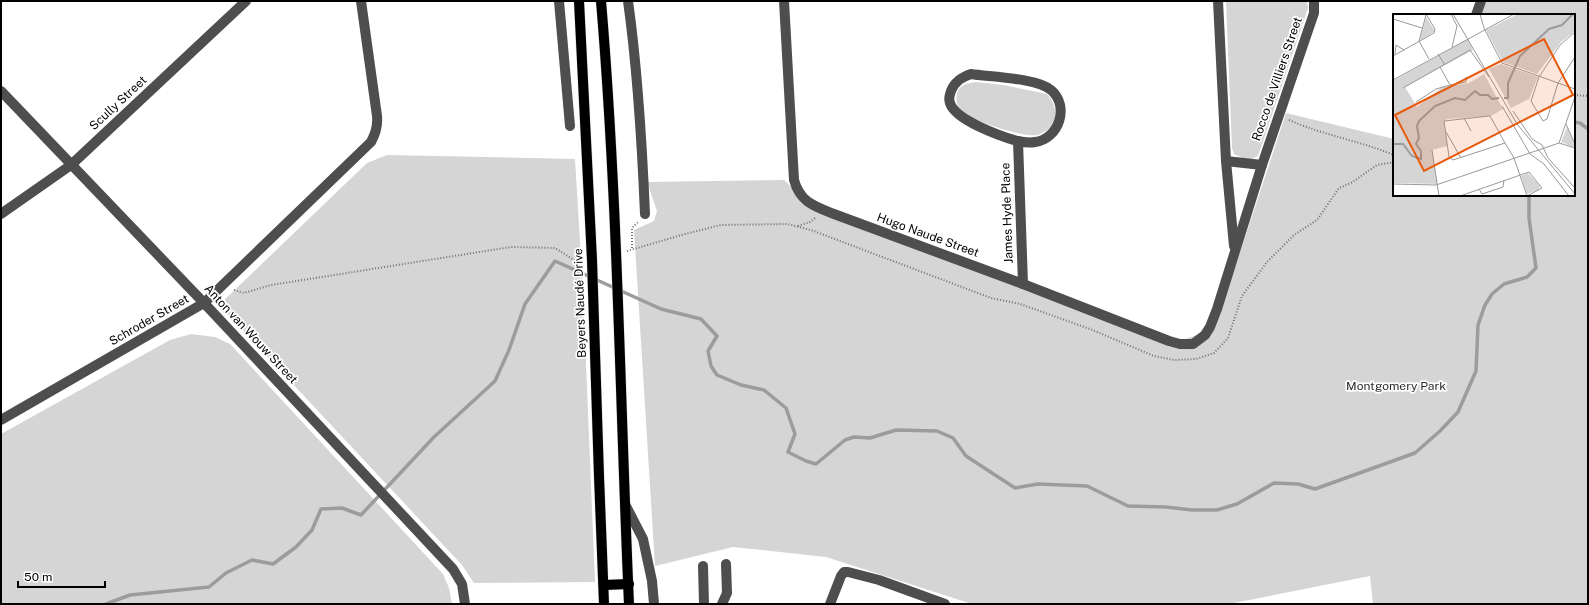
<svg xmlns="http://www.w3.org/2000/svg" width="1589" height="605" viewBox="0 0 1589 605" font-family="'Public Sans',sans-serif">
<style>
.green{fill:#d5d5d5}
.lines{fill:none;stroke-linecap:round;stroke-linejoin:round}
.stream{stroke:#9c9c9c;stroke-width:3.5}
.major-casing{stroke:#dbdbdb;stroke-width:11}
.path{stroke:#707070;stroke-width:2;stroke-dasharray:1 2;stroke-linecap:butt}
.minor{stroke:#4e4e4e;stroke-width:10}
.major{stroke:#000;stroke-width:10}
.labels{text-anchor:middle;stroke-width:3.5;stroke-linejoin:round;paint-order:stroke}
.street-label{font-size:12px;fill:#000;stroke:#fff}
.park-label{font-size:12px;fill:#2c2c2c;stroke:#fff}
.inset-river{fill:none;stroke:#9c9c9c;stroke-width:2}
.inset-road{fill:none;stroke:#999;stroke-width:1}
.view{fill:#e8590c;fill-opacity:0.15;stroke:#e8590c;stroke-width:2}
.inset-edge{fill:none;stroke:#000;stroke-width:2}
</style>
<rect width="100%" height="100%" fill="#fff"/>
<g class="green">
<path d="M 1226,1 L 1307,1 L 1308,8 L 1258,156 C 1249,161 1244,159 1234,154 L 1232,148 Z"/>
<path d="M 1481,1 L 1588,1 L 1588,604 L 1373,604 L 1370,576 L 1229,604 L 972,604 L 826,557 L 733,547 L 655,566 L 634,230 L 654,221 L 657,211 L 647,182 L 784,180 L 814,209 L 1171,344 L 1208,331 L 1236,265 L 1286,113 L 1394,139 L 1394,195 L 1574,195 L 1574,15 L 1477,15 Z"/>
<path d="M 976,82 L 1003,85 L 1047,94 C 1054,102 1058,113 1053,122 C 1050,129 1044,133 1037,135 C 1025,138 970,120 961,112 C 955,105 954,89 964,85 C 967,83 972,83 976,82 Z"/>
<path d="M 387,155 L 575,159 L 583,291 L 595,582 L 474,583 L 462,565 L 219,305 L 367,163 Z"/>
<path d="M 191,334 L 215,337 L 230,344 L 443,574 L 449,588 L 452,604 L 1,604 L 1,434 L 170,340 Z"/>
</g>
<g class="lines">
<g class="stream">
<path d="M 1574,122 L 1580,123 L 1588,129"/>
<path d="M 106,604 L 130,595 L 209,587 L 226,573 L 252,560 L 273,564 L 296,547 L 312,530 L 321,509 L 342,508 L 361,515 L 434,437 L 495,381 L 509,350 L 525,304 L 555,261 L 661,309 L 701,319 L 717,336 L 708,351 L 711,366 L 717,375 L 741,385 L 764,390 L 786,408 L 795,434 L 788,452 L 806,461 L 816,464 L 845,440 L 854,437 L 870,438 L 896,430 L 937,431 L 953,438 L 966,456 L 1015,488 L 1038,484 L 1087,486 L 1128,506 L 1166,507 L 1192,510 L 1217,510 L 1237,504 L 1274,483 L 1298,484 L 1315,489 L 1415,453 L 1440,431 L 1458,412 L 1476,371 L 1478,325 L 1485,305 L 1492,294 L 1504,284 L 1527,277 L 1536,268 L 1529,218 L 1529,195"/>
</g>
<defs>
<g id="major">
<path d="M 579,1 L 592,260 L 599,476 L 604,604"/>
<path d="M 601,1 C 618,202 620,403 629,604"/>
<path d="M 604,585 L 629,584"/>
</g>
</defs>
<use href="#major" class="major-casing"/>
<g class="path">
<path d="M 1574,95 L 1588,96"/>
<path d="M 1289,120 C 1323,135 1360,141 1394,155"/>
<path d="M 798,226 L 810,222 L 815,218"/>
<path d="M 632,248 L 632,228 L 638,222"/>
<path d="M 627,251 L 685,234 L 721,225 L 787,224 L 811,230 L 991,298 L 1020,304 L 1090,329 L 1154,356 L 1174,360 L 1196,359 L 1214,353 L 1228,338 L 1242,296 L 1267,262 L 1294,235 L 1317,220 L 1339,188 L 1351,183 L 1377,165 L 1394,162"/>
<path d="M 234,290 L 244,293 L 271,285 L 511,247 L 555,248 L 574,260 L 582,260"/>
</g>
<g class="minor">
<path d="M 559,1 L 570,126"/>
<path d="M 628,1 C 638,72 642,143 645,214"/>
<path d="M 784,1 L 794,180 C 800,202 814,206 834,214 L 1023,284 L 1169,341 L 1180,344 L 1193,344 L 1205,335 L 1210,327 L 1217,309 L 1262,165 L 1314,13 L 1314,1"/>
<path d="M 1218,1 L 1226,161 L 1234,246"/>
<path d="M 1476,15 L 1481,1"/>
<path d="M 971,74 C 991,77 1037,78 1051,90 C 1070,106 1059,139 1035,142 C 1030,143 1022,142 1017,141 C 1000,136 955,120 950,103 C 948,98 950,95 951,91 C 955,81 962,77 971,74 Z"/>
<path d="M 1,91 L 204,303 L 453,569 L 462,584 L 465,604"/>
<path d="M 1018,141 L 1023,284"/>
<path d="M 1226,161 L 1262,165"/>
<path d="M 1,214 L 71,165 L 246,1"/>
<path d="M 1,420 L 204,303 L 371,142 C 376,133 378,126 377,116 L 361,1"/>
<path d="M 626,506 L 643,539 L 652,581 L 654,604"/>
<path d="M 703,566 L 704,604"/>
<path d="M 722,604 L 727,593 L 726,564"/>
<path d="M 830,604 L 841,576 L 844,572 L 848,572 L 879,580 L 945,604"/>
</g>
<use href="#major" class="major"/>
</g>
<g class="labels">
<g class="street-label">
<text transform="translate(1277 79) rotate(-71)" y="4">Rocco de Villiers Street</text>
<text transform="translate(118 103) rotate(-43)" y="4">Scully Street</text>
<text transform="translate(1007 213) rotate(-92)" y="4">James Hyde Place</text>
<text transform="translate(928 235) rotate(20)" y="4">Hugo Naude Street</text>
<text transform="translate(580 303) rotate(-92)" y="4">Beyers Naudé Drive</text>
<text transform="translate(149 320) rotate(-30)" y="4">Schroder Street</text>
<text transform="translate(251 334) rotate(47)" y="4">Anton van Wouw Street</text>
</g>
<g class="park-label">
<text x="1396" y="390">Montgomery Park</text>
</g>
</g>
<g transform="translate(1393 14)">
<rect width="182" height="182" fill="#fff"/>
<path d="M 125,0 L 182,0 L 182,17 L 168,28 L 144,60 L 110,48 L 93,16 ZM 33,3 L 42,17 L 28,26 L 27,25 ZM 75,25 L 80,36 L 12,73 L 24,93 L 49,73 L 76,69 L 91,60 L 110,95 L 98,102 L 54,105 L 51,108 L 54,132 L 39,136 L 44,170 L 0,169 L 0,67 ZM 108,50 L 145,63 L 136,85 L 118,94 L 96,55 ZM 174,113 L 182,131 L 180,133 L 168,128 ZM 135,159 L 147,172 L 146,176 L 134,180 L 128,162 Z" fill="#d5d5d5"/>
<path class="inset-river" d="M 111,84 L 115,84 L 115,69 L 127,42 L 156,15 L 169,11 L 180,0M 0,130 L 10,130 L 19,142 L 28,145 L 28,137 L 23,130 L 26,124 L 24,112 L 26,107 L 42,92 L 62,84 L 72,86 L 82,77 L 87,81 L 95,81 L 99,85 L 106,84"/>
<path class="inset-road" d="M 58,0 L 64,12 L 59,33M 60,0 L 124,110 L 182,180M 87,0 L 91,14 L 109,49 L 182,75M 33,1 L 26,27 L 36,45M 0,5 L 29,14M 182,18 L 167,31 L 146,63 L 138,87 L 150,107 L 154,105 L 165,69 L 182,43M 2,40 L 3,31 L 11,36M 45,40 L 52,51M 0,42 L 41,19 L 42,15 L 33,0M 47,53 L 57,71 L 73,68 L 73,63M 0,66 L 121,0M 10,74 L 77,36 L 96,63M 23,88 L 43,75 L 57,71M 109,92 L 137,140 L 151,150 L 176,182M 120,97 L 139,125 L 149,131 L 155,144 L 182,174M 71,104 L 78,117M 173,110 L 182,130M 53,118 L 68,144M 112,129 L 60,146 L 56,143 L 51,107 L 96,102 L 97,102 L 112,129 L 121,144 L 134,182M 166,129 L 182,83M 39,136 L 46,182M 0,170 L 43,171 L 166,129 L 182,134M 86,175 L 89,180 L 110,173 L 111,166M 67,182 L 136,158 L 149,174 L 134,182"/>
<path class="view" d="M 151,25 L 180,81 L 31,157 L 2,101 Z"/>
<rect width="182" height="182" class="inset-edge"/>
</g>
<rect width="1589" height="605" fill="none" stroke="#000000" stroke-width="4"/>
<path d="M18 581v6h87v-6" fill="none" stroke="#000000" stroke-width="2"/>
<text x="24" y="581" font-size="12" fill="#000000" stroke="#ffffff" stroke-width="3" paint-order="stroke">50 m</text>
</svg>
